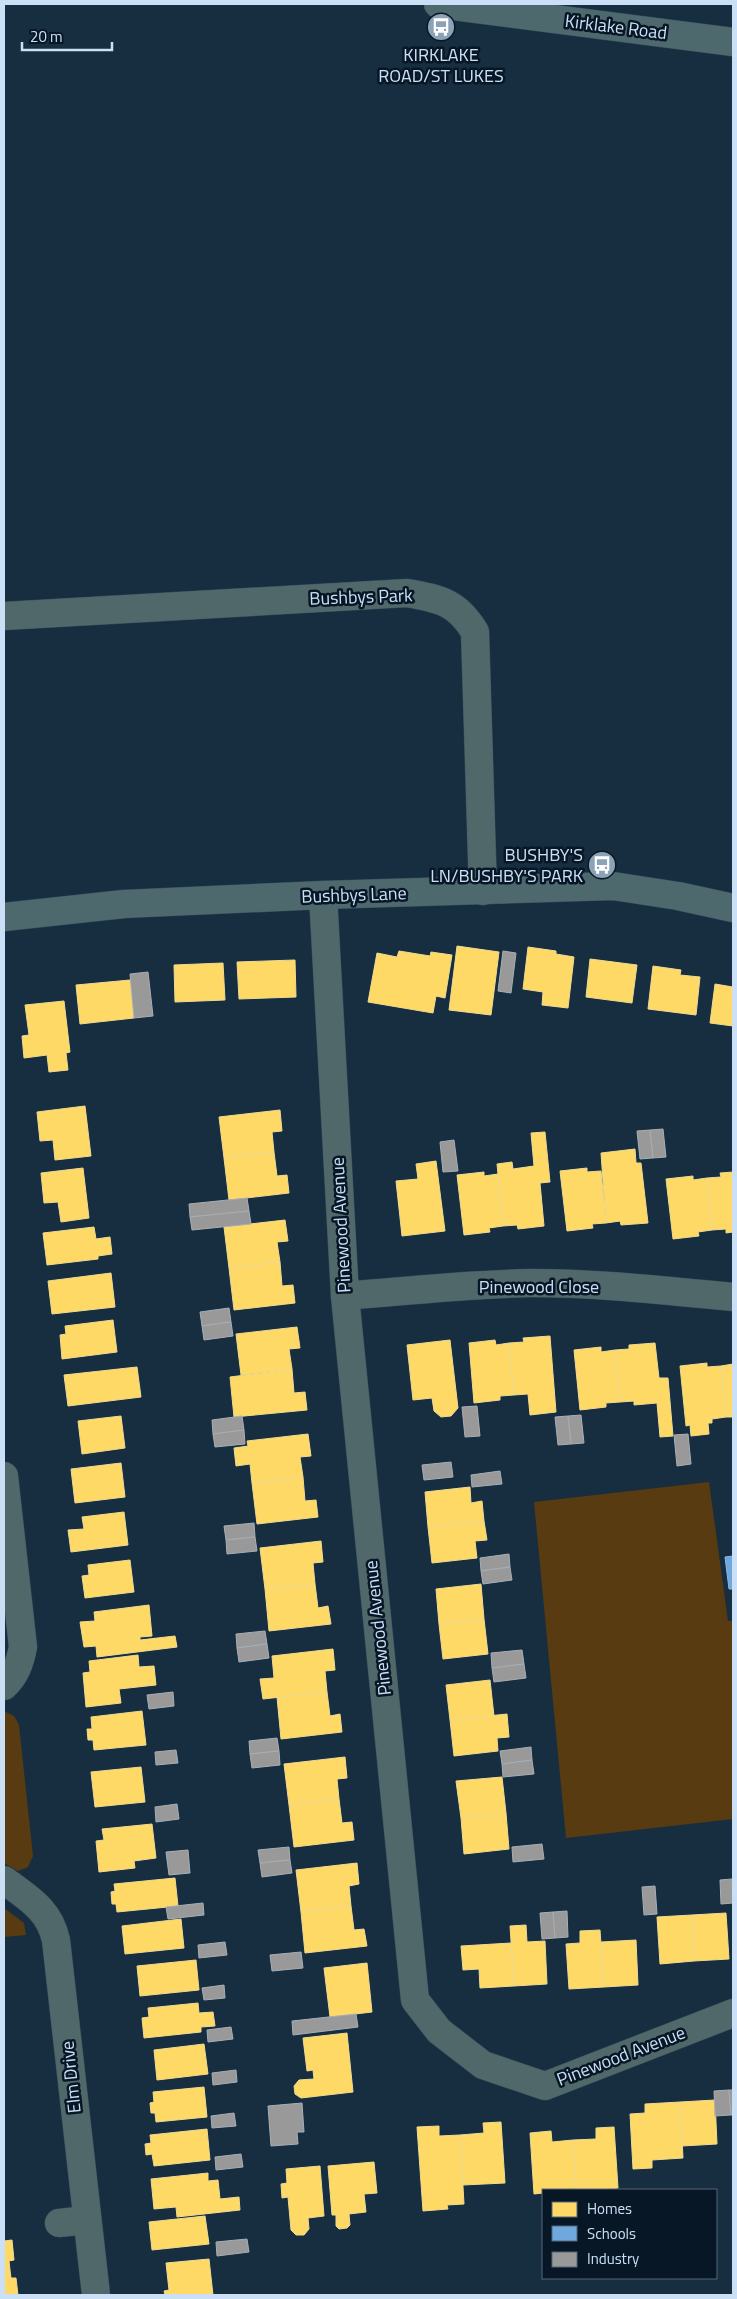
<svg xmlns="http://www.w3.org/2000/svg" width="737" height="2299" viewBox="0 0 737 2299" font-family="'Titillium Web',sans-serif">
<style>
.green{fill:#583b10}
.homes{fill:#ffd966;stroke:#efdb91}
.schools{fill:#6fa8dc;stroke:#8bb9e4}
.industry{fill:#999;stroke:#a8aeb5}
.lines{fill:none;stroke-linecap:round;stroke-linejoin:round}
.street-casing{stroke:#364a5a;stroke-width:29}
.secondary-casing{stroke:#364a5a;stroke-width:29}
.street{stroke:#506869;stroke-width:28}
.secondary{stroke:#4d696d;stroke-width:28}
.labels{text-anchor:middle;stroke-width:5;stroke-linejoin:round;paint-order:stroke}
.street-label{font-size:18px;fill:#cbe0f6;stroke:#071726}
.poi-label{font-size:18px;fill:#cbe0f6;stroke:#071726}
</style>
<rect width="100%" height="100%" fill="#162e40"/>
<g class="green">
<path d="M 709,1482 L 728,1621 L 733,1621 L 733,1819 L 566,1838 L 534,1502 Z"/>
<path d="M 4,1711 L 14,1716 L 19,1725 L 33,1856 L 28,1867 L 18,1871 L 4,1863 Z"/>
<path d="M 4,1908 L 24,1923 L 26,1935 L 4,1937 Z"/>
</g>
<g class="homes">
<path d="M 457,946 L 499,952 L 491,1015 L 449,1010 Z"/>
<path d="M 528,947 L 556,951 L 556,954 L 574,957 L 568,1008 L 542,1005 L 543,992 L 523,989 Z"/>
<path d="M 399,951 L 430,956 L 431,952 L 452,955 L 445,998 L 436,996 L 433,1013 L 368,1002 L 377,953 L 397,957 Z"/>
<path d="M 590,959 L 637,965 L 632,1003 L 586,997 Z"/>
<path d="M 295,960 L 296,997 L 239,999 L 237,962 Z"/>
<path d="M 223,963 L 225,1000 L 175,1002 L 174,965 Z"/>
<path d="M 653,966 L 681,970 L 680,975 L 700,977 L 696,1015 L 648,1009 Z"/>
<path d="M 130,980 L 134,1018 L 80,1024 L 76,985 Z"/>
<path d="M 715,984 L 733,987 L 733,1026 L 710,1023 Z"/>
<path d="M 64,1001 L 70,1052 L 66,1053 L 68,1070 L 49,1072 L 47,1055 L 24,1058 L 22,1036 L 29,1035 L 25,1005 Z"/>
<path d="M 85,1106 L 91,1156 L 55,1160 L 53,1140 L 40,1141 L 37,1112 Z"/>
<path d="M 280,1110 L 282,1131 L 272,1132 L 274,1152 L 224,1158 L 219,1117 Z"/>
<path d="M 545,1132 L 550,1182 L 540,1183 L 544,1226 L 518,1229 L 517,1225 L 503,1226 L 497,1164 L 512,1162 L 513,1169 L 534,1166 L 531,1133 Z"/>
<path d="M 635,1149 L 636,1163 L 641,1163 L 648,1223 L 621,1225 L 620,1221 L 606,1223 L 601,1153 Z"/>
<path d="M 274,1152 L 277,1176 L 287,1175 L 289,1193 L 229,1200 L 224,1158 Z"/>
<path d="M 436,1161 L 445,1231 L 402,1236 L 396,1181 L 418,1179 L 416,1164 Z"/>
<path d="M 83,1168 L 89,1218 L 61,1222 L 58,1202 L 44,1203 L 41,1173 Z"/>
<path d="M 587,1168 L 587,1172 L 601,1171 L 606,1223 L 592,1224 L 593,1228 L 567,1231 L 560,1171 Z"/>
<path d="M 484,1172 L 484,1176 L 498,1174 L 503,1226 L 489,1228 L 490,1232 L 464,1235 L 457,1175 Z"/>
<path d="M 733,1172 L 733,1232 L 726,1233 L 726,1229 L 712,1230 L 707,1178 L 721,1177 L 720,1173 Z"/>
<path d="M 693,1176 L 693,1180 L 707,1178 L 712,1230 L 698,1232 L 699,1236 L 673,1239 L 666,1179 Z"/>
<path d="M 285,1220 L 288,1241 L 277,1242 L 280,1262 L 229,1268 L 224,1227 Z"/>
<path d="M 94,1227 L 96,1239 L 110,1237 L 112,1254 L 98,1256 L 98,1259 L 47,1265 L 43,1233 Z"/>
<path d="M 280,1262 L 282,1286 L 293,1285 L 295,1303 L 234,1310 L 229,1268 Z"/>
<path d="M 111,1273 L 115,1307 L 52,1314 L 48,1281 Z"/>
<path d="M 113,1320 L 117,1352 L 62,1359 L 60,1335 L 66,1334 L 65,1326 Z"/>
<path d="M 297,1327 L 300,1348 L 289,1349 L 292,1369 L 241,1375 L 236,1334 Z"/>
<path d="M 550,1336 L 556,1412 L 530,1415 L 528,1394 L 514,1395 L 509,1343 L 524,1342 L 523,1338 Z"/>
<path d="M 450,1340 L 458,1408 L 451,1416 L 441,1417 L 434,1411 L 432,1398 L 413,1400 L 407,1345 Z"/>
<path d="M 495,1340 L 496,1345 L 509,1343 L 514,1395 L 500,1396 L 500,1400 L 474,1403 L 469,1343 Z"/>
<path d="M 655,1343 L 659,1378 L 668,1378 L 673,1436 L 660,1437 L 657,1403 L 634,1405 L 634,1401 L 620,1402 L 615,1350 L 629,1349 L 629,1345 Z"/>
<path d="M 601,1347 L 601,1352 L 615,1350 L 620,1402 L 606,1403 L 606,1407 L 580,1410 L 574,1350 Z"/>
<path d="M 707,1363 L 707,1367 L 721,1366 L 726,1417 L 712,1419 L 712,1423 L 708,1423 L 709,1434 L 691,1436 L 690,1425 L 686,1426 L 680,1366 Z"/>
<path d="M 733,1364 L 733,1417 L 726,1417 L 721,1366 Z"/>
<path d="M 137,1367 L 141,1397 L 68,1406 L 64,1375 Z"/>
<path d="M 292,1369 L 294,1393 L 305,1392 L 307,1410 L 234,1417 L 230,1377 Z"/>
<path d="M 121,1416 L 125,1448 L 82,1454 L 78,1421 Z"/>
<path d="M 308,1434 L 311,1456 L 300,1457 L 303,1477 L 252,1483 L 250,1464 L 236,1466 L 234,1448 L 248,1446 L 247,1441 Z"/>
<path d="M 121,1463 L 125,1497 L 75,1503 L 71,1469 Z"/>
<path d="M 303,1477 L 305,1501 L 316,1500 L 318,1517 L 257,1524 L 252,1483 Z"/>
<path d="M 470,1487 L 471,1503 L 482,1501 L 484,1521 L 428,1527 L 425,1492 Z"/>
<path d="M 124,1512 L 128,1545 L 71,1552 L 68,1530 L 84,1529 L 82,1517 Z"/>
<path d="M 484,1521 L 487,1540 L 475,1541 L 477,1558 L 432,1563 L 428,1527 Z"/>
<path d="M 321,1541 L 323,1562 L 313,1563 L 315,1584 L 265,1589 L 260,1548 Z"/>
<path d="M 130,1560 L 134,1592 L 85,1598 L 82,1576 L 89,1575 L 88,1565 Z"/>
<path d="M 315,1584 L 318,1608 L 328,1606 L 331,1624 L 269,1631 L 265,1589 Z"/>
<path d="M 481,1584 L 484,1619 L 439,1624 L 436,1589 Z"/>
<path d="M 149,1605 L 152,1636 L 140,1637 L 140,1640 L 175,1636 L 177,1647 L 97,1657 L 96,1646 L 84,1647 L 80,1622 L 95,1621 L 94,1612 Z"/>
<path d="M 484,1619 L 488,1654 L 443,1659 L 439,1624 Z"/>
<path d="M 333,1649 L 335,1670 L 325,1671 L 327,1692 L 263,1699 L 260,1679 L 274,1678 L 272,1656 Z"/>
<path d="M 138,1655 L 139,1667 L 154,1666 L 156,1685 L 119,1689 L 121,1703 L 86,1707 L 83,1673 L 90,1672 L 89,1661 Z"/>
<path d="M 490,1680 L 494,1716 L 450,1720 L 446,1685 Z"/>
<path d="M 327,1692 L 330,1716 L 340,1714 L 342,1732 L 281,1739 L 277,1697 Z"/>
<path d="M 142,1711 L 146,1745 L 94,1750 L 93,1740 L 88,1740 L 87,1729 L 92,1729 L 91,1717 Z"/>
<path d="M 507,1714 L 509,1737 L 497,1738 L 498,1751 L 454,1756 L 450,1720 Z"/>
<path d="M 345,1757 L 347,1778 L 337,1779 L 339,1799 L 289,1805 L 284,1764 Z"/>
<path d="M 141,1767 L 145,1802 L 95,1807 L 91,1772 Z"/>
<path d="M 502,1777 L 506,1813 L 461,1818 L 456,1781 Z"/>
<path d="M 339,1799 L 342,1823 L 352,1822 L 354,1840 L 294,1847 L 289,1805 Z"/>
<path d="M 506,1813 L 509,1849 L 464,1854 L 461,1818 Z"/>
<path d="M 152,1824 L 156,1858 L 134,1861 L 135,1868 L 99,1872 L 96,1841 L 104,1840 L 102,1829 Z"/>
<path d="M 357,1863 L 359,1884 L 349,1886 L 351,1906 L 301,1912 L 296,1870 Z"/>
<path d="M 175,1878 L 178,1906 L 117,1912 L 116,1904 L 112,1904 L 111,1892 L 115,1891 L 114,1884 Z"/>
<path d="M 351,1906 L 354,1930 L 364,1929 L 367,1946 L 305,1953 L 301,1912 Z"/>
<path d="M 726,1913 L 729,1959 L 694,1961 L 692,1915 Z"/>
<path d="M 692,1915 L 694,1961 L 660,1964 L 657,1917 Z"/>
<path d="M 181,1919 L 184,1948 L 125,1954 L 122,1926 Z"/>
<path d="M 526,1925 L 527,1942 L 545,1941 L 547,1984 L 514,1986 L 510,1926 Z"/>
<path d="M 600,1930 L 604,1987 L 569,1989 L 566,1944 L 580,1943 L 580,1931 Z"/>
<path d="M 636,1940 L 638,1985 L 604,1987 L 601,1942 Z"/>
<path d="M 511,1943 L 514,1986 L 480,1988 L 479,1969 L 463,1970 L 461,1946 Z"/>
<path d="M 196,1960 L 199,1990 L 140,1996 L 137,1966 Z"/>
<path d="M 367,1963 L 372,2012 L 330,2017 L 324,1968 Z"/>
<path d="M 198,2003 L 199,2013 L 213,2012 L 215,2026 L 201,2027 L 201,2032 L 144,2038 L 142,2018 L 149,2017 L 148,2008 Z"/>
<path d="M 347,2033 L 353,2092 L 301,2098 L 295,2094 L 294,2086 L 299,2080 L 314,2079 L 313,2070 L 307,2071 L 303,2038 Z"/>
<path d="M 204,2044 L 208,2074 L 157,2080 L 154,2050 Z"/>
<path d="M 204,2087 L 207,2117 L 156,2122 L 155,2113 L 151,2113 L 150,2103 L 154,2102 L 153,2092 Z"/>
<path d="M 715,2100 L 717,2144 L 682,2146 L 680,2102 Z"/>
<path d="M 680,2102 L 683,2158 L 652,2160 L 652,2168 L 633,2169 L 630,2114 L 645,2113 L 645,2104 Z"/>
<path d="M 501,2122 L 505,2183 L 463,2185 L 460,2135 L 484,2133 L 483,2123 Z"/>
<path d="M 439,2126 L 439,2136 L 460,2135 L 464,2204 L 447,2205 L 448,2209 L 423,2211 L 417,2127 Z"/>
<path d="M 614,2127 L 618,2188 L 606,2190 L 576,2190 L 573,2140 L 596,2139 L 596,2128 Z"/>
<path d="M 207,2129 L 210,2160 L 154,2166 L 152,2154 L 146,2155 L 145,2144 L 151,2143 L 150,2135 Z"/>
<path d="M 551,2131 L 552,2142 L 573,2140 L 576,2190 L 543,2190 L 543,2193 L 534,2194 L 530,2133 Z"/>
<path d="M 374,2162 L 377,2193 L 364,2194 L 366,2212 L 349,2214 L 350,2225 L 347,2228 L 339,2229 L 336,2226 L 336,2215 L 332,2215 L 328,2166 Z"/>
<path d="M 320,2166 L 324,2216 L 308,2218 L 309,2229 L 304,2235 L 296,2235 L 291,2230 L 288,2197 L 282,2198 L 281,2184 L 287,2183 L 286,2169 Z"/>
<path d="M 208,2173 L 208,2181 L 218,2180 L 220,2199 L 239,2197 L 240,2210 L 177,2217 L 176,2207 L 154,2209 L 151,2179 Z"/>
<path d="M 205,2216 L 209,2244 L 152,2250 L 149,2222 Z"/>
<path d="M 12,2240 L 14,2260 L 9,2261 L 10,2270 L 4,2270 L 4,2241 Z"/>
<path d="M 209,2259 L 213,2295 L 165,2295 L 164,2291 L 169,2290 L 166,2263 Z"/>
<path d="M 4,2270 L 10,2270 L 11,2278 L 16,2278 L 18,2295 L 4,2295 Z"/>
</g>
<path class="schools" d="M 733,1556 L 733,1589 L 729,1589 L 725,1557 Z"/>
<g class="industry">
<path d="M 503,951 L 516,953 L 511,993 L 498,991 Z"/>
<path d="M 148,972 L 153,1016 L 134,1018 L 130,974 Z"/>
<path d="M 663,1129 L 666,1157 L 653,1158 L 650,1130 Z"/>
<path d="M 650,1130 L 653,1158 L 640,1159 L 637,1131 Z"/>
<path d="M 454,1140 L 458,1171 L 443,1172 L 440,1142 Z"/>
<path d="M 247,1198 L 249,1211 L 190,1217 L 189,1204 Z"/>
<path d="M 249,1211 L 251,1224 L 192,1230 L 190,1217 Z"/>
<path d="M 229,1308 L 231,1322 L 202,1326 L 200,1312 Z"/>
<path d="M 231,1322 L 233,1336 L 204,1340 L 202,1326 Z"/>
<path d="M 477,1406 L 480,1436 L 465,1437 L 462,1407 Z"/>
<path d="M 581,1415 L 584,1443 L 571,1444 L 568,1416 Z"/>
<path d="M 242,1416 L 244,1430 L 213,1434 L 212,1420 Z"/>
<path d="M 568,1416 L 571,1444 L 558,1445 L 555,1417 Z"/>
<path d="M 244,1430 L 245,1444 L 215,1447 L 213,1434 Z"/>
<path d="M 688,1434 L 691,1464 L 677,1466 L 674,1435 Z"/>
<path d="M 451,1462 L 453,1477 L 424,1480 L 422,1465 Z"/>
<path d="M 500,1471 L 502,1484 L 472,1487 L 471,1475 Z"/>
<path d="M 254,1523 L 255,1537 L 226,1540 L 224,1526 Z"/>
<path d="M 255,1537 L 257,1551 L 227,1554 L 226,1540 Z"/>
<path d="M 509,1554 L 510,1567 L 481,1571 L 480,1558 Z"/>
<path d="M 510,1567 L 512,1580 L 483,1584 L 481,1571 Z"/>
<path d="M 265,1631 L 267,1644 L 237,1648 L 236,1634 Z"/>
<path d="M 267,1644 L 269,1658 L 239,1662 L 237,1648 Z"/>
<path d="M 522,1650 L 524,1664 L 492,1668 L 491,1653 Z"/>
<path d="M 524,1664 L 526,1678 L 494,1682 L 492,1668 Z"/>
<path d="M 173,1692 L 174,1706 L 149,1709 L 147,1695 Z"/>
<path d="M 277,1738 L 279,1751 L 250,1754 L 249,1741 Z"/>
<path d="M 531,1747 L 532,1760 L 502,1764 L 500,1751 Z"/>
<path d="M 176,1750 L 178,1763 L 156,1765 L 155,1752 Z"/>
<path d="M 279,1751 L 280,1765 L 252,1768 L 250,1754 Z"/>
<path d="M 532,1760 L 534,1774 L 503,1777 L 502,1764 Z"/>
<path d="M 177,1804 L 179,1819 L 156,1822 L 155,1807 Z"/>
<path d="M 542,1844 L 544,1859 L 513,1862 L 512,1847 Z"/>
<path d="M 289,1847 L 290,1860 L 260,1863 L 258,1850 Z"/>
<path d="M 188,1850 L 190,1873 L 169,1875 L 166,1852 Z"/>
<path d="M 290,1860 L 292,1873 L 262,1877 L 260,1863 Z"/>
<path d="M 732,1879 L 733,1903 L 721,1904 L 720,1880 Z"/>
<path d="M 655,1886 L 657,1914 L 644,1915 L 642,1887 Z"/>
<path d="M 203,1903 L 204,1915 L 168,1919 L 166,1907 Z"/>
<path d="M 567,1911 L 568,1937 L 555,1938 L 553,1912 Z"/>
<path d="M 553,1912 L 555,1938 L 542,1939 L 540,1913 Z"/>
<path d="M 225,1942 L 227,1955 L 199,1958 L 198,1945 Z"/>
<path d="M 301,1952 L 303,1968 L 272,1971 L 270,1955 Z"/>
<path d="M 224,1985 L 225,1998 L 204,2000 L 202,1988 Z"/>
<path d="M 356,2014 L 358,2027 L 293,2035 L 292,2021 Z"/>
<path d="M 231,2027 L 233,2039 L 208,2042 L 207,2030 Z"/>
<path d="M 236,2070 L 237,2082 L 213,2085 L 212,2073 Z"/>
<path d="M 729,2090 L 731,2115 L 715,2116 L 714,2091 Z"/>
<path d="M 729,2090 L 733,2090 L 733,2115 L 731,2115 Z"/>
<path d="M 302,2103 L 304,2132 L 297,2132 L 298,2144 L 271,2146 L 268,2106 Z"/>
<path d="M 234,2113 L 236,2126 L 212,2128 L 211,2116 Z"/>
<path d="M 241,2154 L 243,2167 L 216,2170 L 215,2157 Z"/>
<path d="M 247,2239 L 249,2252 L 217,2256 L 216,2242 Z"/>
</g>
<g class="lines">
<defs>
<g id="street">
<path d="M 4,616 L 407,593 C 440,599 457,602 475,632 L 483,891"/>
<path d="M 323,895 L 345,1296 L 415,2000 L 439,2031 L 483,2065 L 545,2086 L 733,2013"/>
<path d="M 345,1296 C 407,1291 469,1284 532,1283 C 599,1283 667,1291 733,1297"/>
<path d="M 4,1476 L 23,1647 C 20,1662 16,1675 4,1686"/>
<path d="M 4,1880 C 28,1898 49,1909 56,1940 L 96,2295"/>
<path d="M 59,2223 L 87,2220"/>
</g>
<g id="secondary">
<path d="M 438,4 L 733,42"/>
<path d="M 4,917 L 124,904 L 323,895 L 613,886 L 678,896 L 733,908"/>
</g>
</defs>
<use href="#street" class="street-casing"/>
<use href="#secondary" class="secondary-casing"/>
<use href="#street" class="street"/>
<use href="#secondary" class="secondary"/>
</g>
<defs>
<symbol id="bus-disc" viewBox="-11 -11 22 22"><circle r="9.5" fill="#8ca2b6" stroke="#071726"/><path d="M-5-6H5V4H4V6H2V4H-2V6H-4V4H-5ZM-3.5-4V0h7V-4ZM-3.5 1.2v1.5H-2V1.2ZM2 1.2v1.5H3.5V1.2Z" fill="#fff"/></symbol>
</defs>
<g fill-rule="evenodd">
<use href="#bus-disc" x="425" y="11" width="32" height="32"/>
<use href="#bus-disc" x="586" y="849" width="32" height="32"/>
</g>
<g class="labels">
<g class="street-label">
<text transform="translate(616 27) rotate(7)" y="6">Kirklake Road</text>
<text transform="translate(361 597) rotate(-2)" y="6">Bushbys Park</text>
<text transform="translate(354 895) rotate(-2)" y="6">Bushbys Lane</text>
<text transform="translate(341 1225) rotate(-93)" y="6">Pinewood Avenue</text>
<text x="539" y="1293">Pinewood Close</text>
<text transform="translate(378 1628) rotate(-96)" y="6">Pinewood Avenue</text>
<text transform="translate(621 2056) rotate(-21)" y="6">Pinewood Avenue</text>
<text transform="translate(71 2077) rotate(-96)" y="6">Elm Drive</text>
</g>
<g class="poi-label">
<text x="441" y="61">KIRKLAKE<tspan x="441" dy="21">ROAD/ST LUKES</tspan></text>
<text x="583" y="861" text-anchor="end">BUSHBY'S<tspan x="583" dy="21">LN/BUSHBY'S PARK</tspan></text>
</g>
</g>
<rect width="737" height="2299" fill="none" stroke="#cbe0f6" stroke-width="10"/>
<rect x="542" y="2189" width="175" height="90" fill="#071726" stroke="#556779"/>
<rect x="552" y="2202" width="25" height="15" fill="#ffd966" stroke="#556779"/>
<text x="587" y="2214" font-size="15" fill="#cbe0f6">Homes</text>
<rect x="552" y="2226" width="25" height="15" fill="#6fa8dc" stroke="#556779"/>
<text x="587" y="2239" font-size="15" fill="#cbe0f6">Schools</text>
<rect x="552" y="2252" width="25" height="15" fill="#999999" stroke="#556779"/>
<text x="587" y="2264" font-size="15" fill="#cbe0f6">Industry</text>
<path d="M22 42v8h90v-8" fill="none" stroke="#cbe0f6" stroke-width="2.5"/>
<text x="30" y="42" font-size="15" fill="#cbe0f6" stroke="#071726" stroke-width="4" paint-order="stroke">20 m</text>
</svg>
